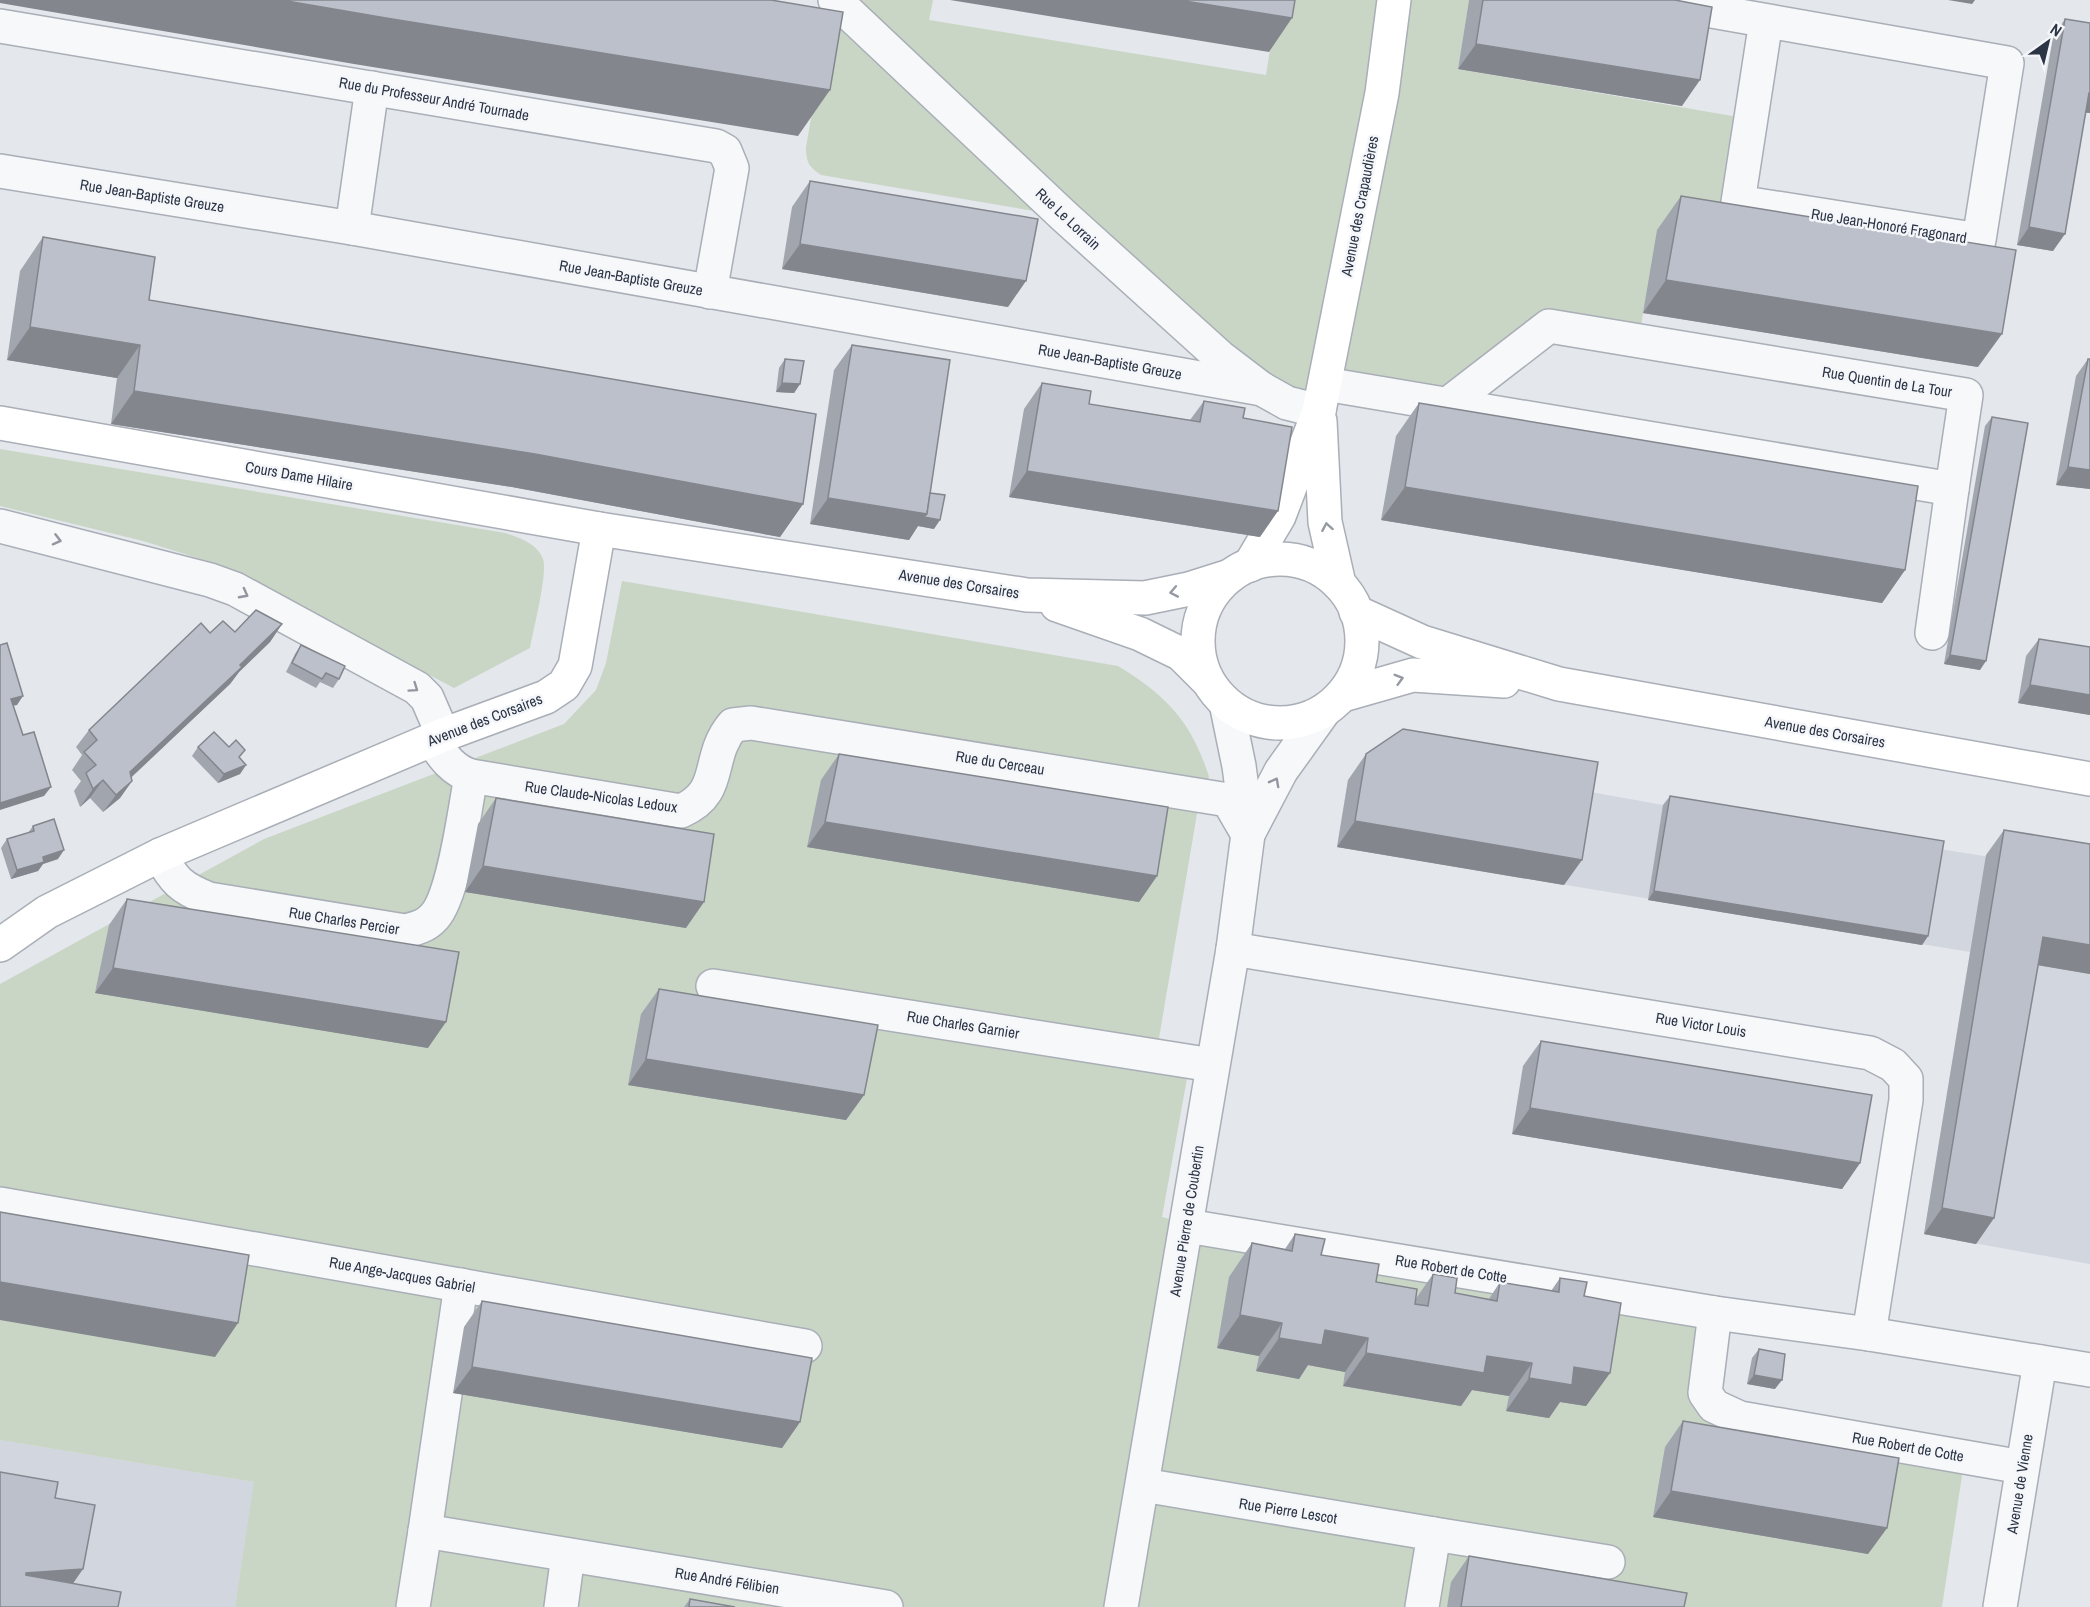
<svg xmlns="http://www.w3.org/2000/svg" width="2090" height="1607" viewBox="0 0 2090 1607" font-family="'Archivo Narrow',sans-serif">
<style>
.built{fill:#d2d6de}
.green{fill:#c9d6c5}
.lines{fill:none;stroke-linecap:round;stroke-linejoin:round}
.street-casing{stroke:#a9aeb7;stroke-width:36}
.secondary-casing{stroke:#a9aeb7;stroke-width:36}
.street{stroke:#f7f8fa;stroke-width:33}
.secondary{stroke:#fff;stroke-width:33}
.wall{fill:#a1a5ae}
.shaded-wall{fill:#83868d}
.building{fill:#bbc0ca;stroke:#83868d;stroke-width:1.5}
.oneway{stroke:#959aa2}
.oneway2{stroke:#9196a0}
.labels{text-anchor:middle;stroke-width:5;stroke-linejoin:round;paint-order:stroke}
.street-label{font-size:15px;fill:#2b3445;stroke:#f4f6f9}
</style>
<rect width="100%" height="100%" fill="#e4e7ec"/>
<g class="built">
<path d="M 1385,755 L 1663,805 L 2090,873 L 2090,1264 L 1924,1234 L 1970,952 L 1337,847 L 1348,780 Z"/>
<path d="M 0,1440 L 255,1482 L 235,1607 L 0,1607 Z"/>
</g>
<g class="green">
<path d="M 835,0 L 933,0 L 929,20 L 1266,75 L 1278,0 L 1469,0 L 1458,69 L 1750,119 L 1738,202 L 1643,313 L 1639,341 L 1549,326 L 1448,404 L 1325,384 L 1287,403 L 1064,216 L 821,175 C 809,167 806,162 806,147 L 825,38 Z"/>
<path d="M 0,449 L 505,533 C 519,538 537,543 543,559 C 548,573 533,631 530,648 L 454,688 L 223,566 L 143,541 L 0,506 Z"/>
<path d="M 622,581 L 1118,666 C 1166,695 1192,722 1209,777 L 1200,796 L 1156,1056 L 1190,1062 L 1162,1217 L 1203,1228 L 1715,1313 L 1705,1393 L 1965,1456 L 1942,1607 L 235,1607 L 254,1482 L 0,1440 L 0,984 L 264,839 L 564,724 L 596,690 L 606,663 Z"/>
</g>
<g class="lines">
<defs>
<g id="street">
<path d="M 835,0 L 1064,216 L 1220,357 L 1262,389 L 1287,403 L 1319,411"/>
<path d="M 1649,0 L 2007,63 L 1979,240 L 1738,202 L 1766,21"/>
<path d="M 0,26 L 716,146 L 725,151 L 732,168 L 710,292"/>
<path d="M 0,171 L 352,228 L 1262,389"/>
<path d="M 352,228 L 372,88"/>
<path d="M 1325,384 L 1952,489 L 1966,395 L 1549,326 L 1448,404"/>
<path d="M 0,526 L 210,580 L 235,589 L 417,688 L 427,698 L 443,735"/>
<path d="M 1932,633 L 1952,489"/>
<path d="M 432,740 C 443,756 452,770 471,776 L 681,811 C 725,792 705,758 733,725 L 751,723 L 1228,800 L 1246,831"/>
<path d="M 1248,834 L 1281,771 L 1324,711"/>
<path d="M 160,855 C 174,881 181,888 209,899 L 405,931 C 417,928 426,926 434,917 C 454,896 465,808 471,776"/>
<path d="M 1233,949 L 1870,1053 L 1893,1065 L 1906,1079 L 1906,1100 L 1869,1334"/>
<path d="M 713,986 L 1212,1065"/>
<path d="M 0,1204 L 805,1346"/>
<path d="M 1187,1226 L 1715,1313 L 1869,1334 L 2090,1370"/>
<path d="M 461,1285 L 425,1531 L 886,1607"/>
<path d="M 1715,1313 L 1705,1393 L 1714,1406 L 1740,1418 L 2022,1467"/>
<path d="M 1143,1485 L 1434,1534 L 1422,1607"/>
<path d="M 1434,1534 L 1608,1562"/>
<path d="M 413,1607 L 425,1531"/>
<path d="M 561,1607 L 568,1555"/>
<path d="M 1121,1607 L 1233,949 L 1248,834 L 1239,766 L 1226,703"/>
<path d="M 2000,1607 L 2040,1362"/>
</g>
<g id="secondary">
<path d="M 1320,421 L 1325,522 L 1339,584"/>
<path d="M 0,423 L 599,529 L 1027,595 L 1145,598 L 1189,589 L 1230,576"/>
<circle cx="1280" cy="641" r="82"/>
<path d="M 1250,565 L 1279,516 L 1319,411 L 1382,93 L 1394,0"/>
<path d="M 1057,605 L 1140,634 L 1181,654 L 1207,680"/>
<path d="M 1356,612 L 1422,642 L 1559,684 L 2090,779"/>
<path d="M 1343,695 L 1413,675 L 1504,681"/>
<path d="M 0,945 L 47,912 L 160,855 L 443,735 L 546,697 L 564,685 L 575,666 L 599,529"/>
</g>
</defs>
<use href="#street" class="street-casing"/>
<use href="#secondary" class="secondary-casing"/>
<use href="#street" class="street"/>
<use href="#secondary" class="secondary"/>
</g>
<g class="wall">
<path d="M 1469,0 L 1675,0 L 1682,106 L 1458,69 Z"/>
<path d="M 2065,19 L 2090,113 L 2086,113 L 2053,251 L 2017,245 L 2053,37 Z"/>
<path d="M 810,181 L 1008,307 L 782,269 L 792,207 Z"/>
<path d="M 1681,196 L 1978,367 L 1643,313 L 1657,230 Z"/>
<path d="M 43,237 L 149,300 L 803,504 L 780,537 L 512,487 L 111,424 L 117,378 L 7,360 L 20,271 Z"/>
<path d="M 852,345 L 930,493 L 934,529 L 918,526 L 909,540 L 810,524 L 834,370 Z"/>
<path d="M 785,359 L 800,384 L 794,393 L 776,392 L 779,368 Z"/>
<path d="M 2088,359 L 2090,489 L 2056,485 L 2076,376 Z"/>
<path d="M 1042,383 L 1089,404 L 1190,420 L 1204,401 L 1243,418 L 1260,537 L 1009,497 L 1024,409 Z"/>
<path d="M 1419,403 L 1905,570 L 1882,603 L 1381,520 L 1396,436 Z"/>
<path d="M 1992,417 L 1980,670 L 1944,664 L 1985,426 Z"/>
<path d="M 282,624 L 270,642 L 239,672 L 230,684 L 131,777 L 132,781 L 120,798 L 103,812 L 90,798 L 80,807 L 74,791 L 81,781 L 72,770 L 82,755 L 76,747 L 89,730 L 210,633 L 235,632 Z"/>
<path d="M 2039,639 L 2090,647 L 2090,715 L 2018,703 L 2026,656 Z"/>
<path d="M 301,645 L 339,679 L 333,688 L 320,682 L 316,688 L 286,672 L 295,654 Z"/>
<path d="M 198,747 L 229,747 L 246,765 L 240,774 L 218,783 L 192,756 Z"/>
<path d="M 839,754 L 1157,876 L 1139,902 L 807,847 L 821,780 Z"/>
<path d="M 1366,754 L 1564,885 L 1337,847 L 1348,780 Z"/>
<path d="M 1670,796 L 1928,936 L 1922,945 L 1648,900 L 1663,805 Z"/>
<path d="M 496,798 L 686,928 L 465,892 L 478,824 Z"/>
<path d="M 33,826 L 58,859 L 43,864 L 38,871 L 11,879 L 1,848 L 7,839 L 28,833 Z"/>
<path d="M 2004,830 L 2090,844 L 2090,974 L 2038,965 L 1994,1218 L 1976,1244 L 1924,1234 L 1986,855 Z"/>
<path d="M 127,899 L 428,1048 L 95,993 L 109,925 Z"/>
<path d="M 659,989 L 864,1095 L 846,1120 L 628,1085 L 641,1014 Z"/>
<path d="M 1541,1041 L 1860,1163 L 1842,1189 L 1512,1134 L 1523,1066 Z"/>
<path d="M 1295,1234 L 1321,1255 L 1415,1300 L 1433,1274 L 1455,1293 L 1489,1299 L 1500,1282 L 1551,1291 L 1560,1278 L 1584,1296 L 1610,1373 L 1586,1406 L 1560,1402 L 1549,1418 L 1506,1411 L 1509,1396 L 1472,1390 L 1461,1406 L 1343,1386 L 1345,1372 L 1308,1365 L 1299,1379 L 1256,1371 L 1259,1356 L 1217,1348 L 1229,1277 L 1252,1243 L 1285,1249 Z"/>
<path d="M 482,1301 L 800,1422 L 782,1448 L 453,1393 L 464,1327 Z"/>
<path d="M 1759,1349 L 1775,1389 L 1747,1384 L 1752,1358 Z"/>
<path d="M 1683,1421 L 1887,1528 L 1868,1554 L 1653,1517 L 1665,1447 Z"/>
<path d="M 1469,1556 L 1684,1607 L 1447,1607 L 1451,1582 Z"/>
<path d="M 690,1599 L 735,1607 L 684,1607 Z"/>
</g>
<g class="shaded-wall">
<path d="M 0,0 L 281,0 L 830,90 L 798,136 L 354,64 L 0,3 Z"/>
<path d="M 950,0 L 1178,0 L 1292,18 L 1269,52 Z"/>
<path d="M 1948,0 L 1975,0 L 1972,4 Z"/>
<path d="M 1476,44 L 1700,80 L 1682,106 L 1458,69 Z"/>
<path d="M 2089,93 L 2090,93 L 2090,113 L 2077,111 Z"/>
<path d="M 2029,227 L 2065,234 L 2053,251 L 2017,245 Z"/>
<path d="M 800,244 L 1026,281 L 1008,307 L 782,269 Z"/>
<path d="M 1666,280 L 2002,334 L 1978,367 L 1643,313 Z"/>
<path d="M 30,327 L 140,345 L 117,378 L 7,360 Z"/>
<path d="M 782,383 L 800,384 L 794,393 L 776,392 Z"/>
<path d="M 134,391 L 535,454 L 803,504 L 780,537 L 512,487 L 111,424 Z"/>
<path d="M 2068,467 L 2090,470 L 2090,489 L 2056,485 Z"/>
<path d="M 1027,471 L 1278,511 L 1260,537 L 1009,497 Z"/>
<path d="M 1405,487 L 1905,570 L 1882,603 L 1381,520 Z"/>
<path d="M 828,498 L 927,514 L 940,520 L 934,529 L 918,526 L 909,540 L 810,524 Z"/>
<path d="M 282,624 L 270,642 L 239,672 L 230,684 L 118,790 L 130,772 Z"/>
<path d="M 1950,655 L 1986,661 L 1980,670 L 1944,664 Z"/>
<path d="M 2030,685 L 2090,695 L 2090,715 L 2018,703 Z"/>
<path d="M 23,696 L 17,705 L 5,708 L 11,699 Z"/>
<path d="M 246,765 L 240,774 L 218,783 L 224,774 Z"/>
<path d="M 103,780 L 90,798 L 80,807 L 93,789 Z"/>
<path d="M 132,781 L 120,798 L 103,812 L 116,795 Z"/>
<path d="M 51,787 L 44,796 L 0,810 L 0,803 Z"/>
<path d="M 1355,821 L 1582,860 L 1564,885 L 1337,847 Z"/>
<path d="M 825,822 L 1157,876 L 1139,902 L 807,847 Z"/>
<path d="M 64,850 L 58,859 L 43,864 L 38,871 L 11,879 L 17,870 L 43,857 Z"/>
<path d="M 483,866 L 704,902 L 686,928 L 465,892 Z"/>
<path d="M 1654,891 L 1928,936 L 1922,945 L 1648,900 Z"/>
<path d="M 2043,937 L 2090,945 L 2090,974 L 2025,963 Z"/>
<path d="M 113,968 L 446,1022 L 428,1048 L 95,993 Z"/>
<path d="M 646,1059 L 864,1095 L 846,1120 L 628,1085 Z"/>
<path d="M 1530,1108 L 1860,1163 L 1842,1189 L 1512,1134 Z"/>
<path d="M 1942,1208 L 1994,1218 L 1976,1244 L 1924,1234 Z"/>
<path d="M 0,1282 L 238,1323 L 215,1357 L 0,1320 Z"/>
<path d="M 1240,1315 L 1282,1323 L 1259,1356 L 1217,1348 Z"/>
<path d="M 1325,1330 L 1368,1338 L 1345,1372 L 1308,1365 L 1299,1379 L 1256,1371 L 1279,1338 Z"/>
<path d="M 1366,1353 L 1487,1356 L 1532,1363 L 1509,1396 L 1472,1390 L 1461,1406 L 1343,1386 Z"/>
<path d="M 472,1367 L 800,1422 L 782,1448 L 453,1393 Z"/>
<path d="M 1574,1367 L 1610,1373 L 1586,1406 L 1560,1402 L 1549,1418 L 1506,1411 L 1529,1378 Z"/>
<path d="M 1754,1375 L 1782,1380 L 1775,1389 L 1747,1384 Z"/>
<path d="M 1671,1491 L 1887,1528 L 1868,1554 L 1653,1517 Z"/>
<path d="M 83,1569 L 65,1595 L 8,1598 L 26,1573 Z"/>
</g>
<g class="building">
<path d="M 281,0 L 771,0 L 843,12 L 830,90 L 386,18 Z"/>
<path d="M 1178,0 L 1295,0 L 1292,18 Z"/>
<path d="M 1483,0 L 1675,0 L 1712,7 L 1700,80 L 1476,44 Z"/>
<path d="M 2065,19 L 2090,23 L 2090,93 L 2089,93 L 2065,234 L 2029,227 Z"/>
<path d="M 810,181 L 1038,219 L 1026,281 L 800,244 Z"/>
<path d="M 1681,196 L 2016,250 L 2002,334 L 1666,280 Z"/>
<path d="M 43,237 L 155,257 L 149,300 L 816,414 L 803,504 L 535,454 L 134,391 L 140,345 L 30,327 Z"/>
<path d="M 852,345 L 950,360 L 927,514 L 828,498 Z"/>
<path d="M 785,359 L 804,361 L 800,384 L 782,383 Z"/>
<path d="M 2088,359 L 2090,359 L 2090,470 L 2068,467 Z"/>
<path d="M 1042,383 L 1091,391 L 1089,404 L 1200,422 L 1204,401 L 1245,408 L 1243,418 L 1292,427 L 1278,511 L 1027,471 Z"/>
<path d="M 1419,403 L 1918,486 L 1905,570 L 1405,487 Z"/>
<path d="M 1992,417 L 2028,423 L 1986,661 L 1950,655 Z"/>
<path d="M 930,493 L 945,495 L 940,520 L 924,517 L 927,514 Z"/>
<path d="M 256,610 L 282,624 L 240,665 L 242,667 L 130,772 L 132,781 L 116,795 L 103,780 L 93,789 L 86,773 L 96,765 L 84,752 L 97,740 L 89,730 L 201,623 L 210,633 L 223,621 L 235,632 Z"/>
<path d="M 2039,639 L 2090,647 L 2090,695 L 2030,685 Z"/>
<path d="M 7,643 L 23,696 L 11,699 L 23,735 L 34,732 L 51,787 L 0,803 L 0,645 Z"/>
<path d="M 301,645 L 345,666 L 339,679 L 326,673 L 322,679 L 292,663 Z"/>
<path d="M 1403,729 L 1598,762 L 1582,860 L 1355,821 L 1366,754 Z"/>
<path d="M 214,732 L 229,747 L 236,740 L 245,750 L 239,757 L 246,765 L 224,774 L 198,747 Z"/>
<path d="M 839,754 L 1168,807 L 1157,876 L 825,822 Z"/>
<path d="M 1670,796 L 1944,841 L 1928,936 L 1654,891 Z"/>
<path d="M 496,798 L 714,834 L 704,902 L 483,866 Z"/>
<path d="M 54,819 L 64,850 L 43,857 L 44,862 L 17,870 L 7,839 L 34,831 L 33,826 Z"/>
<path d="M 2004,830 L 2090,844 L 2090,945 L 2043,937 L 1994,1218 L 1942,1208 Z"/>
<path d="M 127,899 L 459,952 L 446,1022 L 113,968 Z"/>
<path d="M 659,989 L 878,1025 L 864,1095 L 646,1059 Z"/>
<path d="M 1541,1041 L 1872,1095 L 1860,1163 L 1530,1108 Z"/>
<path d="M 0,1212 L 249,1255 L 238,1323 L 0,1282 Z"/>
<path d="M 1295,1234 L 1325,1239 L 1321,1255 L 1379,1264 L 1376,1282 L 1417,1289 L 1415,1304 L 1428,1306 L 1433,1274 L 1457,1278 L 1455,1293 L 1497,1301 L 1500,1282 L 1559,1292 L 1560,1278 L 1587,1282 L 1584,1296 L 1621,1303 L 1610,1373 L 1574,1367 L 1572,1385 L 1529,1378 L 1532,1363 L 1487,1356 L 1484,1373 L 1366,1353 L 1368,1338 L 1325,1330 L 1322,1345 L 1279,1338 L 1282,1323 L 1240,1315 L 1252,1243 L 1292,1251 Z"/>
<path d="M 482,1301 L 812,1358 L 800,1422 L 472,1367 Z"/>
<path d="M 1759,1349 L 1785,1354 L 1782,1380 L 1754,1375 Z"/>
<path d="M 1683,1421 L 1899,1458 L 1887,1528 L 1671,1491 Z"/>
<path d="M 0,1472 L 58,1482 L 55,1498 L 95,1505 L 83,1569 L 26,1573 L 26,1575 L 121,1592 L 118,1607 L 0,1607 Z"/>
<path d="M 1469,1556 L 1687,1593 L 1684,1607 L 1461,1607 Z"/>
<path d="M 690,1599 L 735,1607 L 689,1607 Z"/>
</g>
<defs><path id="oneway-chevron" d="M-2-3.5L2.5 0L-2 3.5" fill="none" stroke-width="1.6" stroke-linecap="round" stroke-linejoin="round" transform="scale(1.5)"/></defs>
<g class="oneway">
<use href="#oneway-chevron" transform="translate(1327 527) rotate(-100)"/>
<use href="#oneway-chevron" transform="translate(1174 592) rotate(169)"/>
<use href="#oneway-chevron" transform="translate(1399 679) rotate(-16)"/>
</g>
<g class="oneway2">
<use href="#oneway-chevron" transform="translate(57 540) rotate(14)"/>
<use href="#oneway-chevron" transform="translate(244 594) rotate(28)"/>
<use href="#oneway-chevron" transform="translate(414 688) rotate(35)"/>
<use href="#oneway-chevron" transform="translate(1275 782) rotate(-62)"/>
</g>
<g class="labels">
<g class="street-label">
<text transform="translate(434 99) rotate(10)" y="5">Rue du Professeur André Tournade</text>
<text transform="translate(152 196) rotate(9)" y="5">Rue Jean-Baptiste Greuze</text>
<text transform="translate(1360 206) rotate(-79)" y="5">Avenue des Crapaudières</text>
<text transform="translate(1068 219) rotate(43)" y="5">Rue Le Lorrain</text>
<text transform="translate(1889 226) rotate(9)" y="5">Rue Jean-Honoré Fragonard</text>
<text transform="translate(631 278) rotate(10)" y="5">Rue Jean-Baptiste Greuze</text>
<text transform="translate(1110 362) rotate(10)" y="5">Rue Jean-Baptiste Greuze</text>
<text transform="translate(1887 382) rotate(9)" y="5">Rue Quentin de La Tour</text>
<text transform="translate(299 476) rotate(10)" y="5">Cours Dame Hilaire</text>
<text transform="translate(959 584) rotate(9)" y="5">Avenue des Corsaires</text>
<text transform="translate(485 720) rotate(-21)" y="5">Avenue des Corsaires</text>
<text transform="translate(1825 732) rotate(10)" y="5">Avenue des Corsaires</text>
<text transform="translate(1000 763) rotate(9)" y="5">Rue du Cerceau</text>
<text transform="translate(601 797) rotate(8)" y="5">Rue Claude-Nicolas Ledoux</text>
<text transform="translate(344 921) rotate(9)" y="5">Rue Charles Percier</text>
<text transform="translate(963 1025) rotate(9)" y="5">Rue Charles Garnier</text>
<text transform="translate(1701 1025) rotate(9)" y="5">Rue Victor Louis</text>
<text transform="translate(1187 1221) rotate(-81)" y="5">Avenue Pierre de Coubertin</text>
<text transform="translate(1451 1269) rotate(9)" y="5">Rue Robert de Cotte</text>
<text transform="translate(402 1275) rotate(10)" y="5">Rue Ange-Jacques Gabriel</text>
<text transform="translate(1908 1447) rotate(10)" y="5">Rue Robert de Cotte</text>
<text transform="translate(2020 1484) rotate(-81)" y="5">Avenue de Vienne</text>
<text transform="translate(1288 1511) rotate(9)" y="5">Rue Pierre Lescot</text>
<text transform="translate(727 1581) rotate(9)" y="5">Rue André Félibien</text>
</g>
</g>
<g transform="translate(2048 42) rotate(34)" stroke="#f4f6f9" stroke-width="4.5" paint-order="stroke">
<path d="M0-4.5L10 22L0 15L-10 22Z" fill="#2b3445"/>
<text y="-9" font-size="16" font-weight="bold" text-anchor="middle" fill="#2b3445">N</text>
</g>
</svg>
